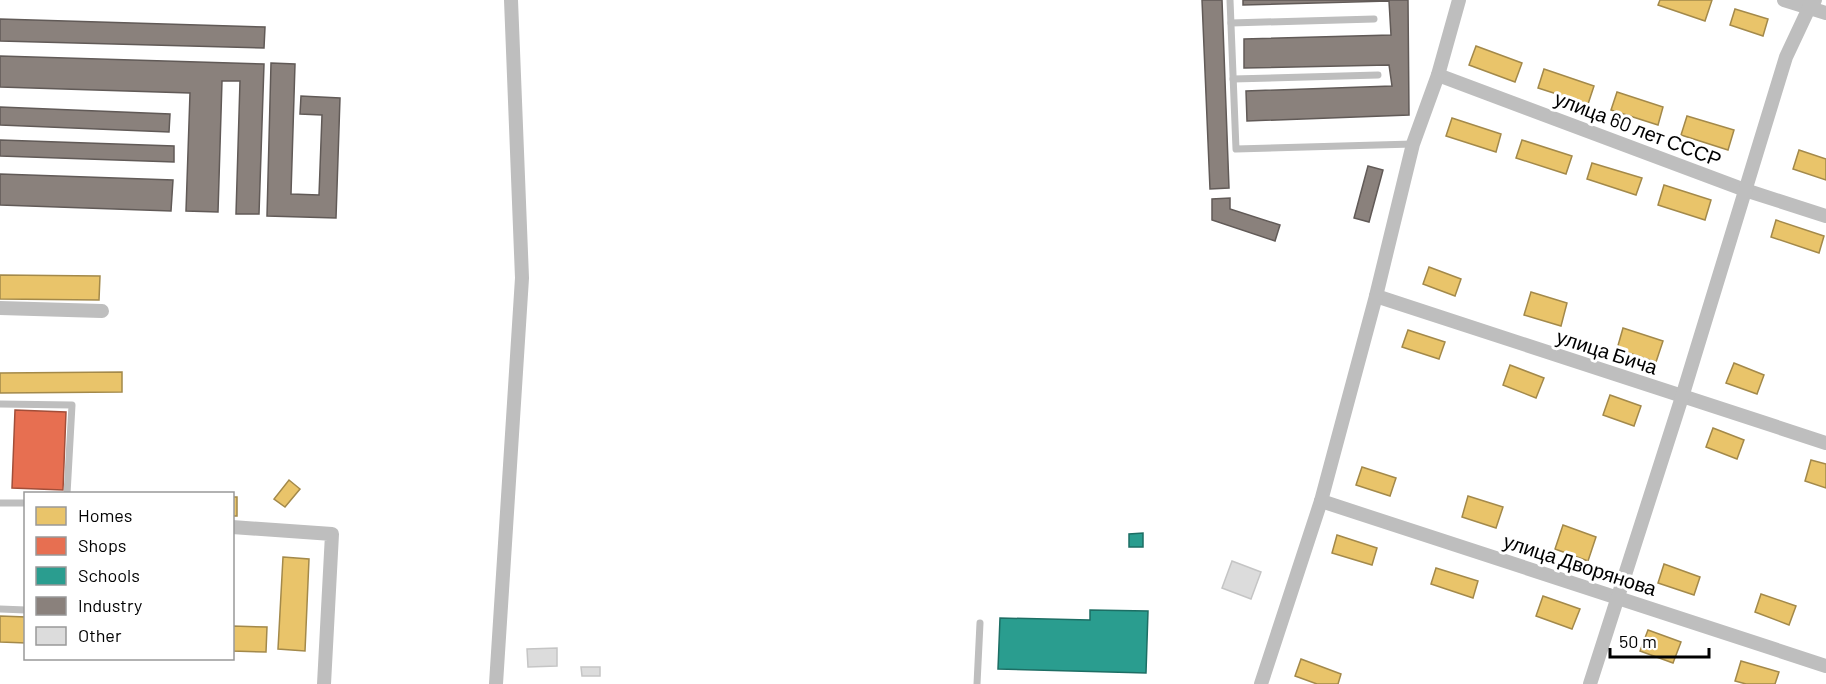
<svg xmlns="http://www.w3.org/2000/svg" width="1826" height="684" viewBox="0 0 1826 684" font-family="Barlow,sans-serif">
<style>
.homes{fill:#e9c46a;stroke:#a3894a;stroke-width:1.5}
.shops{fill:#e76f51;stroke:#a24e39;stroke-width:1.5}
.schools{fill:#2a9d8f;stroke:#1d6e64;stroke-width:1.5}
.industry{fill:#8a817c;stroke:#615a57;stroke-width:1.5}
.building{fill:#dcdcdc;stroke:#c5c5c5;stroke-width:1.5}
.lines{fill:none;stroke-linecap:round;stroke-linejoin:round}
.service{stroke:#bebebe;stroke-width:7}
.minor{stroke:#bebebe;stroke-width:14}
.labels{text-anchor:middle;stroke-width:6;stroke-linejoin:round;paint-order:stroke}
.street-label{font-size:20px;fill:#000;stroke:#fff}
</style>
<rect width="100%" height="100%" fill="#fff"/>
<g class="homes">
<path d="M 1660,0 L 1712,0 L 1705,21 L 1658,5 Z"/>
<path d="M 1735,9 L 1768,19 L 1763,36 L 1730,25 Z"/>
<path d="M 1476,46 L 1522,63 L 1515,82 L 1469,65 Z"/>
<path d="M 1544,69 L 1594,86 L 1588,104 L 1538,88 Z"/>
<path d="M 1617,92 L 1663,107 L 1658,125 L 1611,110 Z"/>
<path d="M 1687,116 L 1734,130 L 1728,150 L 1681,135 Z"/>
<path d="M 1452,118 L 1501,134 L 1496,152 L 1446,136 Z"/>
<path d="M 1522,140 L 1572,156 L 1566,174 L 1516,158 Z"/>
<path d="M 1799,150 L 1826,159 L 1826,180 L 1793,169 Z"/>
<path d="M 1592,163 L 1642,178 L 1636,195 L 1587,179 Z"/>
<path d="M 1664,185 L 1711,200 L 1705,220 L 1658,205 Z"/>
<path d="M 1776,220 L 1824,236 L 1819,253 L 1771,237 Z"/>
<path d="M 1429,267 L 1461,279 L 1455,296 L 1423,284 Z"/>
<path d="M 0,275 L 100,276 L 99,300 L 0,299 Z"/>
<path d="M 1531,292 L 1567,303 L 1561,326 L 1524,315 Z"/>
<path d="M 1623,328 L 1663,341 L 1656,362 L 1617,349 Z"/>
<path d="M 1408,330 L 1445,342 L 1439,359 L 1402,347 Z"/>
<path d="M 1734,363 L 1764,375 L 1757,394 L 1726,383 Z"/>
<path d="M 1510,365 L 1544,378 L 1536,398 L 1503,385 Z"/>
<path d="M 122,372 L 122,392 L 0,393 L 0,373 Z"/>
<path d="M 1610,395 L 1641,406 L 1634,426 L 1603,415 Z"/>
<path d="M 1713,428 L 1744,440 L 1737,459 L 1706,447 Z"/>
<path d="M 1811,460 L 1826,464 L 1826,488 L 1805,481 Z"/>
<path d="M 1362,467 L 1396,478 L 1390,496 L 1356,485 Z"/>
<path d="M 289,480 L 300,489 L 285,507 L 274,499 Z"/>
<path d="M 1468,496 L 1503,507 L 1496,528 L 1462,517 Z"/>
<rect x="232" y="497" width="5" height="19"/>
<path d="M 1563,525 L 1596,537 L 1588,561 L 1555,549 Z"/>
<path d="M 1337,535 L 1377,548 L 1372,565 L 1332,553 Z"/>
<path d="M 283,557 L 309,559 L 305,651 L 278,649 Z"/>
<path d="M 1664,564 L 1700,577 L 1694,595 L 1658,583 Z"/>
<path d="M 1436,568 L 1478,581 L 1473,598 L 1431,584 Z"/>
<path d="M 1761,594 L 1796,606 L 1789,625 L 1755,612 Z"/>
<path d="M 1543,596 L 1580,609 L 1572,629 L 1536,616 Z"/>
<path d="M 0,616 L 26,617 L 26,643 L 0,642 Z"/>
<path d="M 232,626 L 267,627 L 266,652 L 232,651 Z"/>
<path d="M 1648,630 L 1681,642 L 1673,663 L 1640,651 Z"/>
<path d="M 1301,659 L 1341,674 L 1338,684 L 1317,684 L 1295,676 Z"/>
<path d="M 1741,661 L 1779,672 L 1775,684 L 1746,684 L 1735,681 Z"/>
</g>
<path class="shops" d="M 15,410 L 66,412 L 63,490 L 12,488 Z"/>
<g class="schools">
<path d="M 1143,533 L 1143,547 L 1129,547 L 1129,534 Z"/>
<path d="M 1090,610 L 1148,611 L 1146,673 L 998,669 L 1000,618 L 1090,620 Z"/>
</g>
<g class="industry">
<path d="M 1202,0 L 1222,0 L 1229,188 L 1210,189 Z"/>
<path d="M 1243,0 L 1408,0 L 1409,115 L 1247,121 L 1246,91 L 1392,86 L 1389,65 L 1244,68 L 1244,39 L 1391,35 L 1389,1 L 1243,5 Z"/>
<path d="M 0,19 L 265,27 L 264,48 L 0,41 Z"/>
<path d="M 0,56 L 264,64 L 259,214 L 236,214 L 240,81 L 222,81 L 218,212 L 186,211 L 190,93 L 0,87 Z"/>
<path d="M 271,63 L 295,64 L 291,194 L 319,195 L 322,115 L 300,114 L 301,96 L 340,98 L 336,218 L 267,216 Z"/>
<path d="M 0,107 L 170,114 L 169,132 L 0,125 Z"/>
<path d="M 0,140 L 174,146 L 174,162 L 0,156 Z"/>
<path d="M 1368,166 L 1383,170 L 1369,222 L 1354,218 Z"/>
<path d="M 0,174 L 173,180 L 171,211 L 0,205 Z"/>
<path d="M 1230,198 L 1230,209 L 1280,225 L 1275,241 L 1212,220 L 1212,199 Z"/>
</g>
<g class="building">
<path d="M 1232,561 L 1261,572 L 1251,599 L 1222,588 Z"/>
<path d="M 557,648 L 557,666 L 528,667 L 527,649 Z"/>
<path d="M 581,667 L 600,667 L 600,676 L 582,676 Z"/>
</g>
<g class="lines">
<g class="service">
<path d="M 1230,0 L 1236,149 L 1413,144"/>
<path d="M 1231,23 L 1374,19"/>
<path d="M 1233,79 L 1378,75"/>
<path d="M 0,404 L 72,405 L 67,494"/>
<path d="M 0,503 L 26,503"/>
<path d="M 0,609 L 26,610"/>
<path d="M 977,684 L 980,623"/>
</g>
<g class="minor">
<path d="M 1784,0 L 1826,13"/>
<path d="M 1438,75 L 1745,190 L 1826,216"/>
<path d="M 1376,296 L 1826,443"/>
<path d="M 0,308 L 102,311"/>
<path d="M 1321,501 L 1826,666"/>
<path d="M 232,527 L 332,534 L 324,684"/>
<path d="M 496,684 L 522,278 L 511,0"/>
<path d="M 1261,684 L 1321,501 L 1376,296 L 1413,144 L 1438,75 L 1459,0"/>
<path d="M 1590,684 L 1682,397 L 1786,57 L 1809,8 L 1815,0"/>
</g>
</g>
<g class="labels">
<g class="street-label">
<text transform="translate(1638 129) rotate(21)" y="7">улица 60 лет СССР</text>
<text transform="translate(1607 352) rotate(18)" y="7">улица Бича</text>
<text transform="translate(1580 565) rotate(18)" y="7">улица Дворянова</text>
</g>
</g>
<rect x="24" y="492" width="210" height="168" fill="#ffffff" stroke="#999999" stroke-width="1.5"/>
<rect x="36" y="507" width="30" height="18" fill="#e9c46a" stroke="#999999" stroke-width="1.5"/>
<text x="78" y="522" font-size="18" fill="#000000">Homes</text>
<rect x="36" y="537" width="30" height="18" fill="#e76f51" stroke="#999999" stroke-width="1.5"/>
<text x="78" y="552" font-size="18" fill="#000000">Shops</text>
<rect x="36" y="567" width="30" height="18" fill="#2a9d8f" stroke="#999999" stroke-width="1.5"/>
<text x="78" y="582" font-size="18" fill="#000000">Schools</text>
<rect x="36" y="597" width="30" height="18" fill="#8a817c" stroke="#999999" stroke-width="1.5"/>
<text x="78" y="612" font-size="18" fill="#000000">Industry</text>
<rect x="36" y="627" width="30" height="18" fill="#dcdcdc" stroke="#999999" stroke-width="1.5"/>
<text x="78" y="642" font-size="18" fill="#000000">Other</text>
<path d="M1610 648v9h99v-9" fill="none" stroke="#000000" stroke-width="3"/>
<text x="1619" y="648" font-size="18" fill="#000000" stroke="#ffffff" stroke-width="4.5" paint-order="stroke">50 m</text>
</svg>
